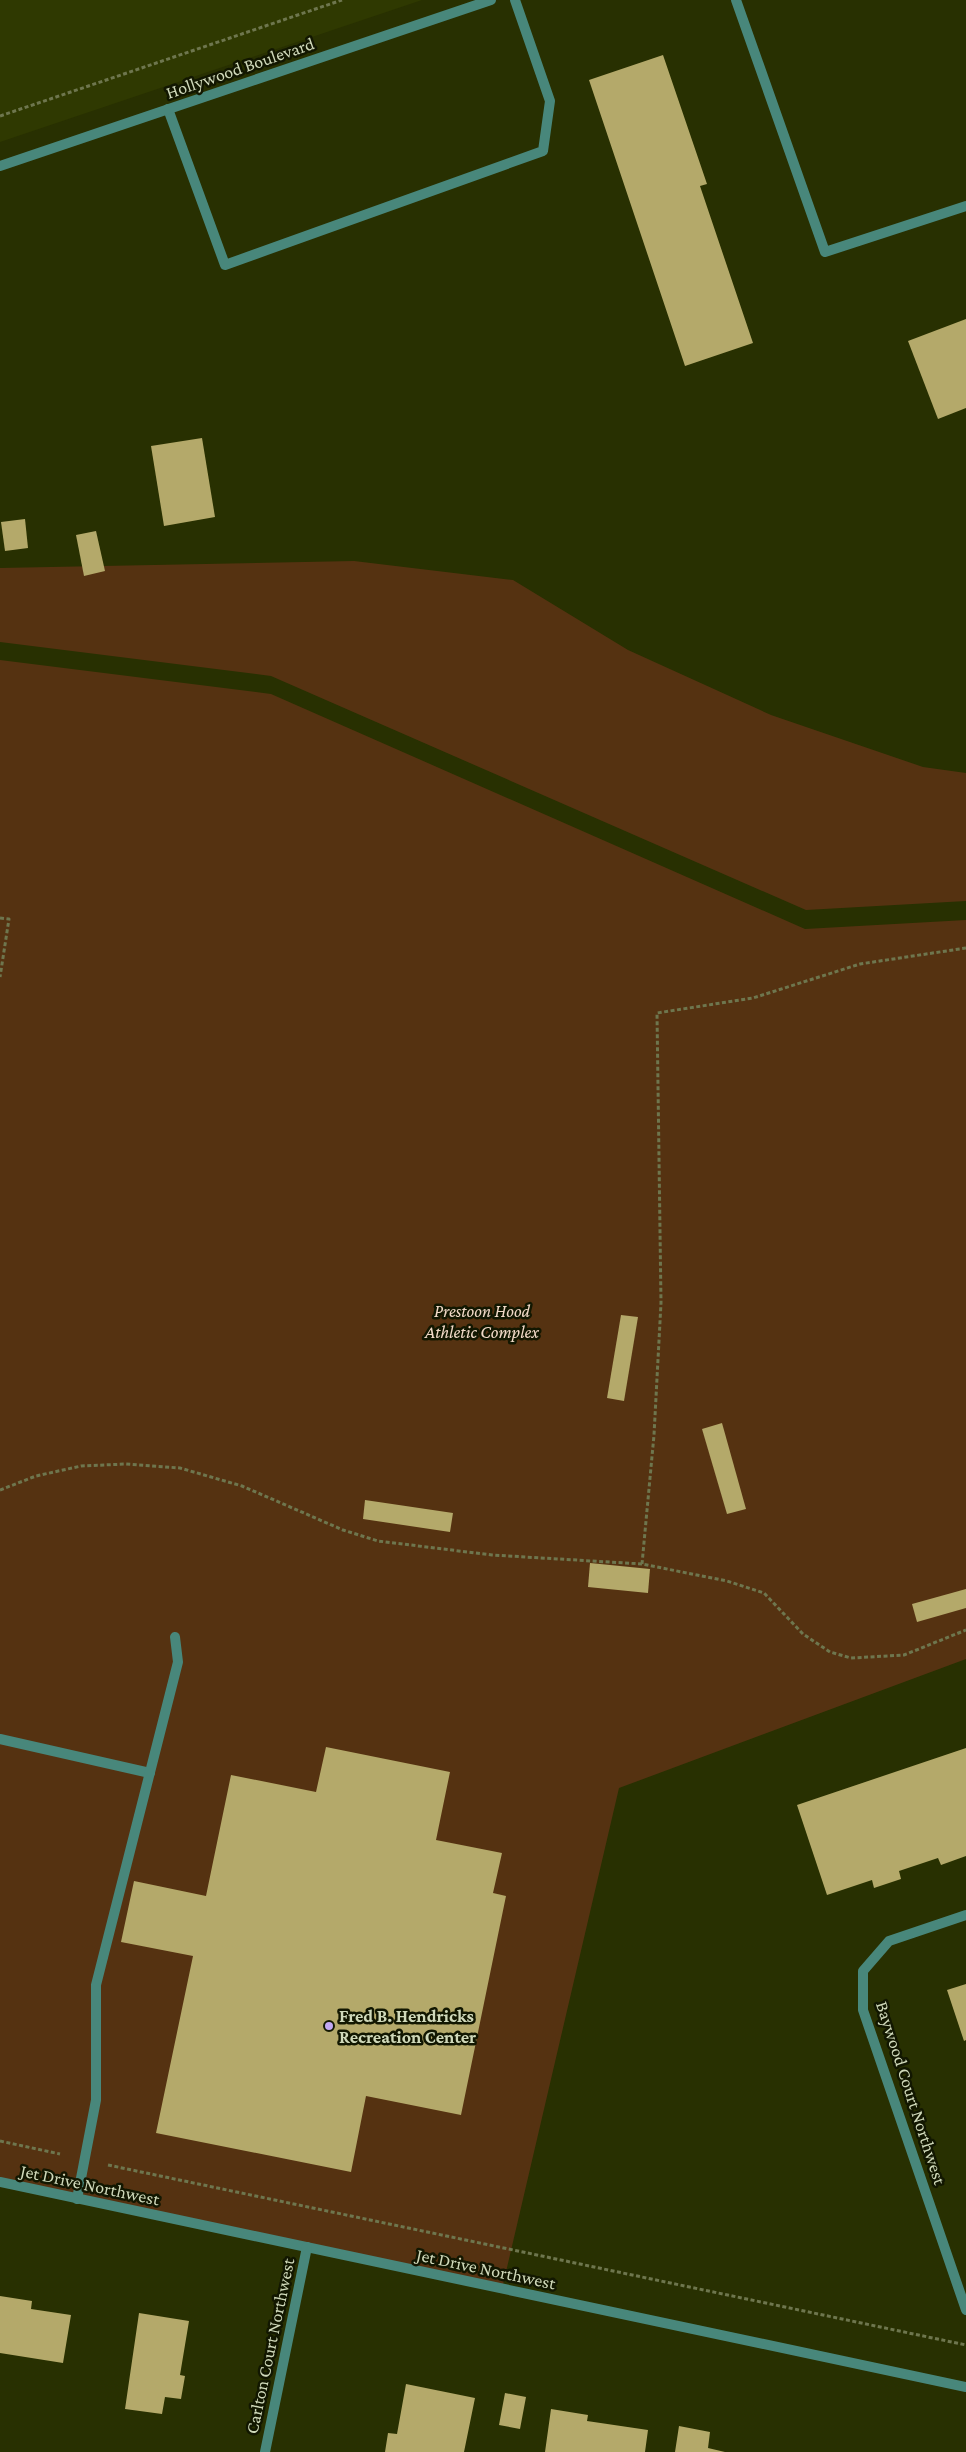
<svg xmlns="http://www.w3.org/2000/svg" width="966" height="2452" viewBox="0 0 966 2452" font-family="'Crimson Pro',serif">
<style>
.built{fill:#2f3901}
.green{fill:#553211}
.building{fill:#b4a96a}
.lines{fill:none;stroke-linecap:round;stroke-linejoin:round}
.path{stroke:#6e764e;stroke-width:3;stroke-dasharray:4 2.5;stroke-linecap:butt}
.service{stroke:#48877b;stroke-width:10}
.minor{stroke:#48877b;stroke-width:10}
.tertiary{stroke:#48877b;stroke-width:10}
.poi-dot{fill:#c2a8f2;stroke:#121701;stroke-width:2}
.labels{text-anchor:middle;stroke-width:5;stroke-linejoin:round;paint-order:stroke}
.street-label{font-size:18px;fill:#d0d9ba;stroke:#121701}
.park-label{font-size:18px;font-style:italic;fill:#f2dac8;stroke:#121701}
.poi-label{font-size:18px;font-weight:bold;fill:#d0d9ba;stroke:#121701;text-anchor:start}
</style>
<rect width="100%" height="100%" fill="#283001"/>
<path class="built" d="M 0,0 L 422,0 L 0,142 Z"/>
<g class="green">
<path d="M 354,561 L 513,580 L 628,650 L 771,715 L 923,767 L 966,773 L 966,901 L 806,910 L 271,676 L 0,642 L 0,568 Z"/>
<path d="M 0,660 L 271,694 L 805,929 L 966,920 L 966,1659 L 619,1788 L 502,2289 L 0,2182 Z"/>
</g>
<g class="building">
<path d="M 663,55 L 707,184 L 700,186 L 753,343 L 685,366 L 589,80 Z"/>
<path d="M 966,319 L 966,408 L 938,419 L 908,341 Z"/>
<path d="M 202,438 L 215,517 L 164,526 L 151,446 Z"/>
<path d="M 25,519 L 28,548 L 5,551 L 1,522 Z"/>
<path d="M 96,531 L 105,571 L 84,576 L 76,535 Z"/>
<path d="M 621,1315 L 638,1317 L 624,1401 L 607,1398 Z"/>
<path d="M 722,1423 L 746,1509 L 727,1514 L 702,1429 Z"/>
<path d="M 365,1500 L 453,1513 L 450,1532 L 363,1519 Z"/>
<path d="M 590,1563 L 650,1569 L 648,1593 L 588,1587 Z"/>
<path d="M 966,1589 L 966,1608 L 917,1622 L 912,1604 Z"/>
<path d="M 326,1747 L 450,1772 L 436,1840 L 502,1853 L 493,1893 L 506,1896 L 461,2115 L 366,2096 L 351,2172 L 156,2133 L 193,1956 L 121,1942 L 134,1881 L 206,1896 L 231,1775 L 316,1792 Z"/>
<path d="M 966,1748 L 966,1856 L 941,1865 L 938,1858 L 899,1871 L 901,1879 L 874,1888 L 872,1880 L 827,1895 L 797,1805 Z"/>
<path d="M 966,1984 L 966,2040 L 964,2041 L 947,1990 Z"/>
<path d="M 0,2296 L 32,2301 L 31,2309 L 71,2315 L 63,2363 L 0,2353 Z"/>
<path d="M 139,2313 L 189,2321 L 180,2375 L 185,2376 L 181,2399 L 165,2397 L 162,2414 L 125,2409 Z"/>
<path d="M 406,2384 L 475,2398 L 464,2452 L 385,2452 L 388,2433 L 397,2434 Z"/>
<path d="M 505,2393 L 526,2397 L 520,2429 L 499,2425 Z"/>
<path d="M 551,2409 L 588,2415 L 587,2421 L 648,2430 L 645,2452 L 545,2452 Z"/>
<path d="M 679,2426 L 710,2432 L 708,2448 L 725,2452 L 675,2452 Z"/>
</g>
<g class="lines">
<g class="path">
<path d="M 0,116 L 342,0"/>
<path d="M 0,918 L 9,919 L 0,977"/>
<path d="M 0,1490 L 36,1476 L 81,1466 L 126,1464 L 180,1468 L 242,1486 L 343,1530 L 378,1541 L 492,1555 L 642,1564 L 727,1581 L 764,1593 L 803,1634 L 830,1652 L 851,1658 L 904,1655 L 966,1630"/>
<path d="M 642,1564 L 654,1435 L 661,1303 L 657,1013 L 753,998 L 860,964 L 966,948"/>
<path d="M 0,2141 L 60,2154"/>
<path d="M 108,2165 L 966,2345"/>
</g>
<g class="service">
<path d="M 736,0 L 825,252 L 966,206"/>
<path d="M 168,109 L 225,265 L 543,151 L 550,101 L 515,0"/>
<path d="M 0,1739 L 150,1773"/>
<path d="M 77,2199 L 96,2100 L 96,1985 L 178,1662 L 175,1637"/>
</g>
<g class="minor">
<path d="M 966,1915 L 889,1941 L 863,1971 L 863,2010 L 966,2310"/>
<path d="M 0,2182 L 966,2387"/>
<path d="M 265,2452 L 307,2247"/>
</g>
<path class="tertiary" d="M 0,166 L 491,0"/>
</g>
<circle class="poi-dot" cx="329" cy="2026" r="5"/>
<g class="labels">
<g class="street-label">
<text transform="translate(240 68) rotate(-19)" y="6">Hollywood Boulevard</text>
<text transform="translate(911 2093) rotate(72)" y="6">Baywood Court Northwest</text>
<text transform="translate(90 2185) rotate(12)" y="6">Jet Drive Northwest</text>
<text transform="translate(486 2269) rotate(12)" y="6">Jet Drive Northwest</text>
<text transform="translate(270 2346) rotate(-78)" y="6">Carlton Court Northwest</text>
</g>
<g class="park-label">
<text x="482" y="1317">Prestoon Hood<tspan x="482" dy="21">Athletic Complex</tspan></text>
</g>
<g class="poi-label">
<text x="339" y="2022">Fred B. Hendricks<tspan x="339" dy="21">Recreation Center</tspan></text>
</g>
</g>
</svg>
